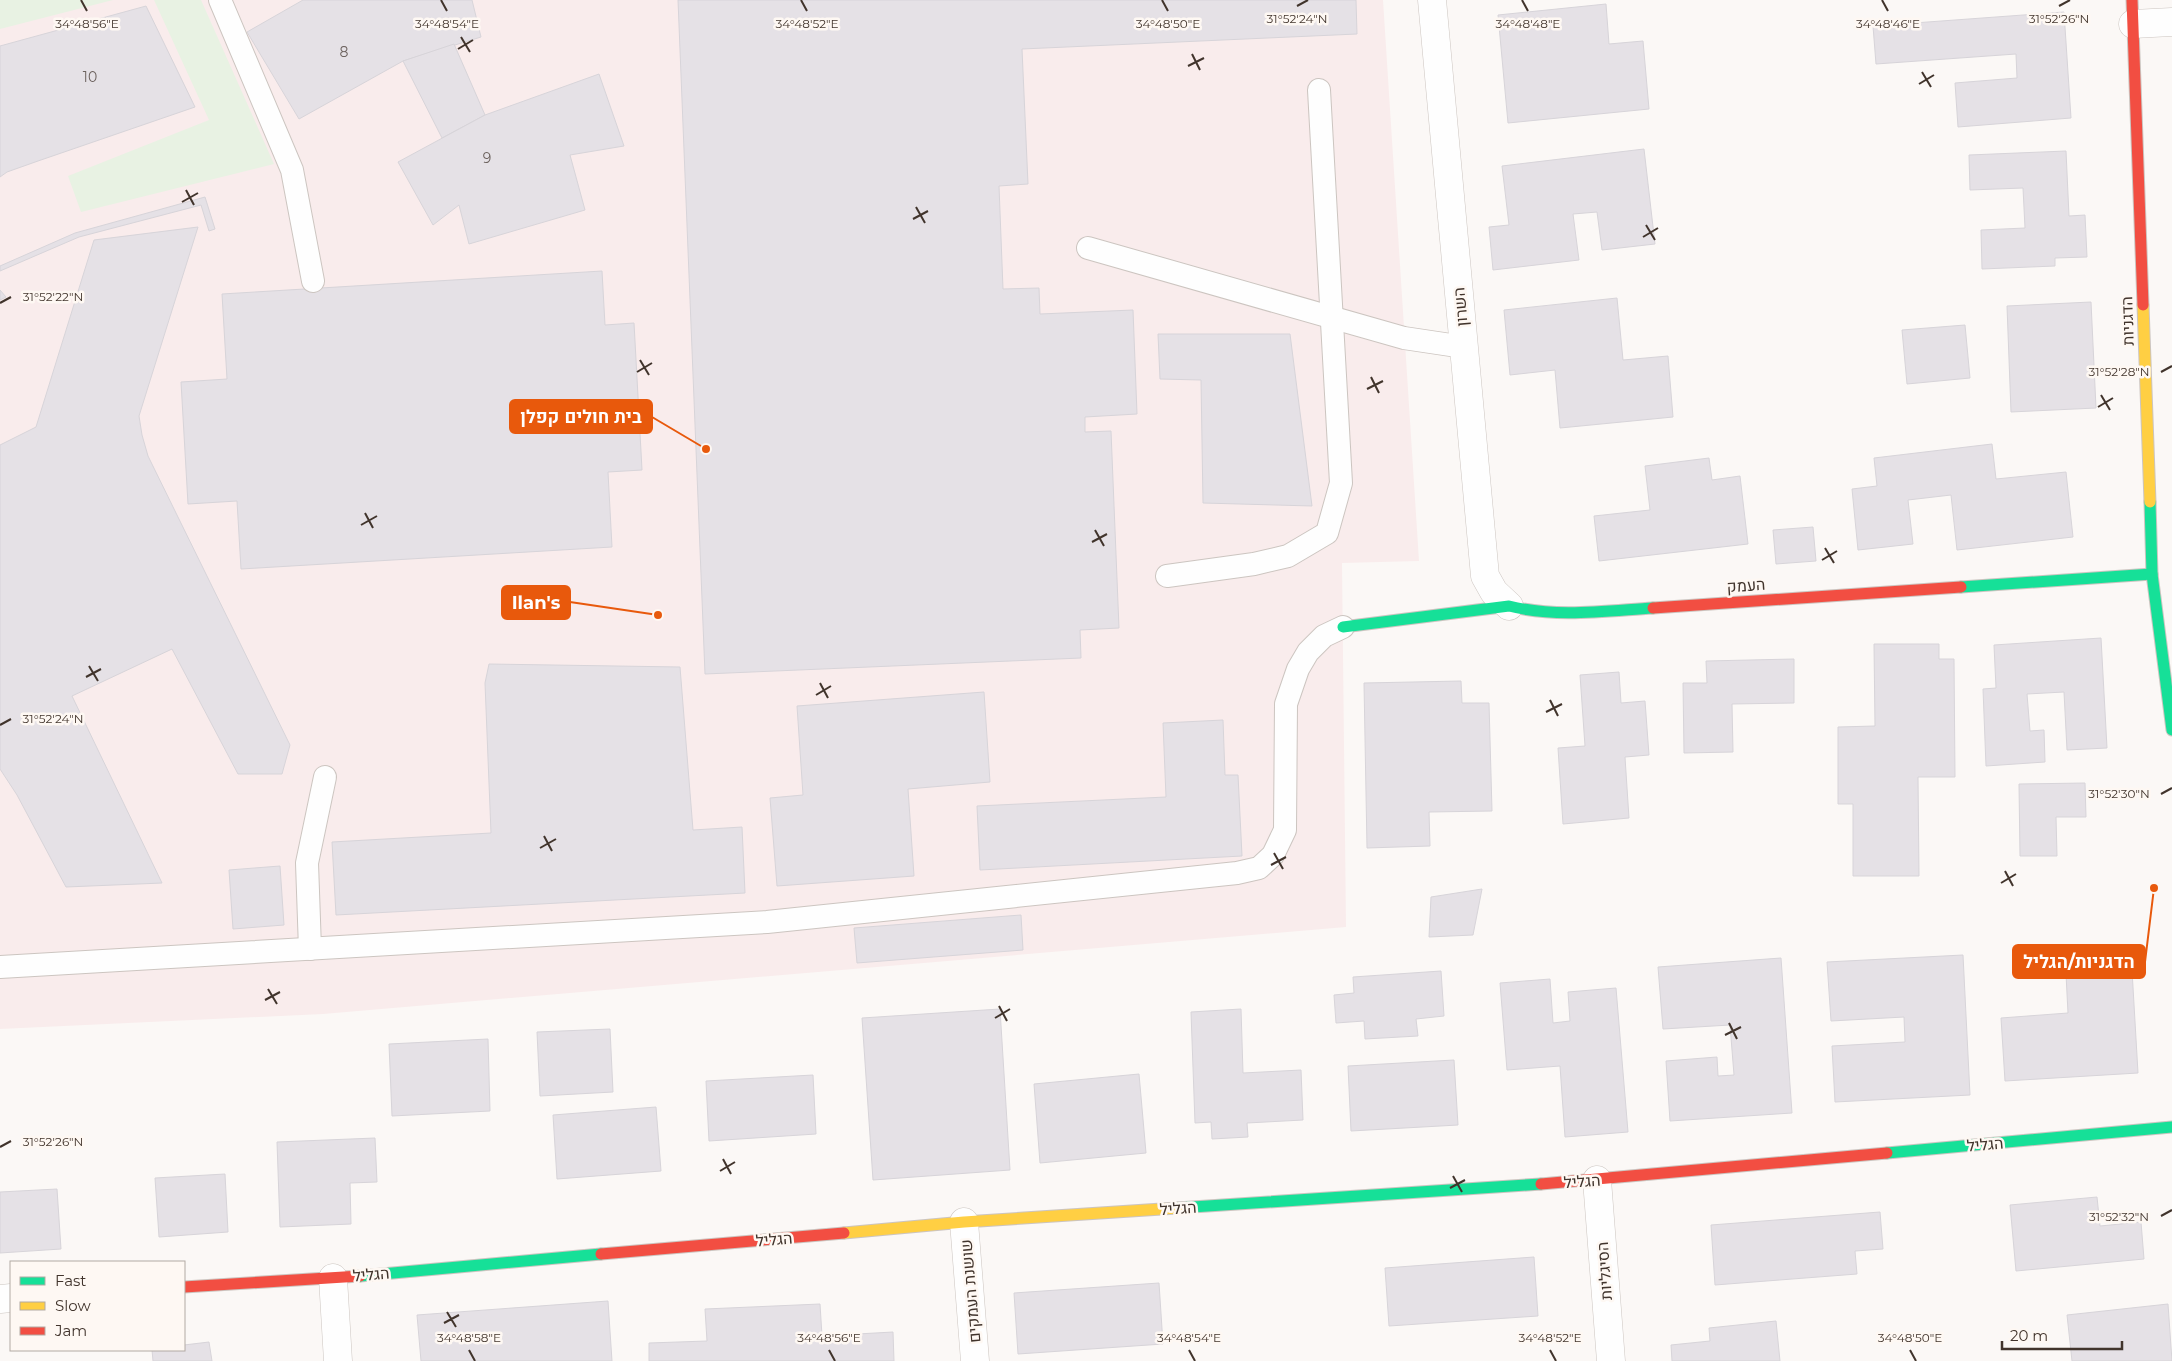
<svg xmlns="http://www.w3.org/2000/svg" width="2172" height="1361" viewBox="0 0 2172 1361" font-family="Montserrat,Heebo,sans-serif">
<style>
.medical{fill:#f9ecec}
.green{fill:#e8f2e3}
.building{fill:#e5e1e6;stroke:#d7d4d9}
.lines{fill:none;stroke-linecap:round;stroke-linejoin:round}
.lane-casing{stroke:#ccc5c0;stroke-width:24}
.street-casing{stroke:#ccc5c0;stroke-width:29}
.fast-casing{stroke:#ccc5c0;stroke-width:13}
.slow-casing{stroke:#ccc5c0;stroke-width:13}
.jam-casing{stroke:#ccc5c0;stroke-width:13}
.lane{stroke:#fefefe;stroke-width:22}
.street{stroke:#fefefe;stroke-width:28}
.fast{stroke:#16e098;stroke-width:11}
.slow{stroke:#ffcf43;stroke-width:11}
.jam{stroke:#f24e42;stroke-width:11}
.ticks{fill:none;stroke:#41342c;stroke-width:2}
.labels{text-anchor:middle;stroke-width:5;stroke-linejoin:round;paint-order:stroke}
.number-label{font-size:14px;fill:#6c625e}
.street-label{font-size:16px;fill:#41342c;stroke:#fef8f3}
.ticks-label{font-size:12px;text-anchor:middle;fill:#41342c;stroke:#fef8f3;stroke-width:5;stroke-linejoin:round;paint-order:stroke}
.leader{fill:none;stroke:#e8590c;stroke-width:2}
.callout-dot{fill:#e8590c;stroke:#fef8f3;stroke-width:2}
.callout{fill:#e8590c;stroke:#e8590c;stroke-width:2}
.callout-label{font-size:18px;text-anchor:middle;font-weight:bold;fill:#fff}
</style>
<rect width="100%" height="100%" fill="#fbf8f6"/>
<path class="medical" d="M 0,0 L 1383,0 L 1419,561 L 1342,563 L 1346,927 L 323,1014 L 0,1029 Z"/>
<g class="green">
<path d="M 0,0 L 113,0 L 0,29 Z"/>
<path d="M 154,0 L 201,0 L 274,164 L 81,212 L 68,176 L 209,120 Z"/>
</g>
<g class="building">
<path d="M 303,0 L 472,0 L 481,37 L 403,61 L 299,119 L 247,32 Z"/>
<path d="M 678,0 L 1356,0 L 1357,34 L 1022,49 L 1028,184 L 999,186 L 1003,289 L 1039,288 L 1040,314 L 1133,310 L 1137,414 L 1085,417 L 1085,432 L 1111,431 L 1119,628 L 1080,630 L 1081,658 L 705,674 Z"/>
<path d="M 1606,4 L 1609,44 L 1643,41 L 1649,109 L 1508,123 L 1498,15 Z"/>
<path d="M 146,6 L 195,107 L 38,161 L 7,172 L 0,177 L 0,46 Z"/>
<path d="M 2064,12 L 2071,118 L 1958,127 L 1955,83 L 2017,78 L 2016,54 L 1876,64 L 1873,26 Z"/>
<path d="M 454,44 L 485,115 L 442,138 L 403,61 Z"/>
<path d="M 599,74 L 624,146 L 570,155 L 585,210 L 469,244 L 459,205 L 433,225 L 398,162 L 485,115 Z"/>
<path d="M 1644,149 L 1655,244 L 1602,250 L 1597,212 L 1573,214 L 1579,260 L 1493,270 L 1489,227 L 1509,225 L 1502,166 Z"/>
<path d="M 2066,151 L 2069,216 L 2085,215 L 2087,257 L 2055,258 L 2055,266 L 1982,269 L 1981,230 L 2025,228 L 2023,188 L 1970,190 L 1969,155 Z"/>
<path d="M 205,197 L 215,229 L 209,231 L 201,205 L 79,237 L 0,271 L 0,266 L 75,233 Z"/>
<path d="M 198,227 L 139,416 L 142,435 L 148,456 L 290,745 L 282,774 L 238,774 L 172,649 L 72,696 L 162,883 L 66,887 L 17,795 L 0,769 L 0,445 L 36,427 L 94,240 Z"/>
<path d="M 602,271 L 605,325 L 634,323 L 642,470 L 608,472 L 612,547 L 241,569 L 237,501 L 188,504 L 181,382 L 227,379 L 222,294 Z"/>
<path d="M 0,290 L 6,297 L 0,300 Z"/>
<path d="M 1617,298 L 1623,360 L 1668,356 L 1673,417 L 1560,428 L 1555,370 L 1510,375 L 1504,310 Z"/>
<path d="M 2091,302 L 2096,408 L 2011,412 L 2007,306 Z"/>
<path d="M 1965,325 L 1970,378 L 1907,384 L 1902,330 Z"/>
<path d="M 1158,334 L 1290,334 L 1312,506 L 1203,503 L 1201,380 L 1160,379 Z"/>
<path d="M 1992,444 L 1996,479 L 2066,472 L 2073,537 L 1957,550 L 1951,495 L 1908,500 L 1913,544 L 1858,550 L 1852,489 L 1877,486 L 1874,458 Z"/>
<path d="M 1709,458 L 1712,480 L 1740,476 L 1748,544 L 1599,561 L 1594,516 L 1650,510 L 1645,466 Z"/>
<path d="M 1813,527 L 1816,561 L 1776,564 L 1773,530 Z"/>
<path d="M 2101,638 L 2107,748 L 2067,750 L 2064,692 L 2027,694 L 2030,731 L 2044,730 L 2045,762 L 1986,766 L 1983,689 L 1996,688 L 1994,645 Z"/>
<path d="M 1874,644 L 1939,644 L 1939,659 L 1954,659 L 1955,777 L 1918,777 L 1919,876 L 1853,876 L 1853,804 L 1838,804 L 1838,727 L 1875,726 Z"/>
<path d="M 1794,659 L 1794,703 L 1732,704 L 1733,752 L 1684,753 L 1683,683 L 1707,683 L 1706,661 Z"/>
<path d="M 489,664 L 680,667 L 693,830 L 742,827 L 745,893 L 336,915 L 332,842 L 491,833 L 485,683 Z"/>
<path d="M 1619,672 L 1621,703 L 1645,701 L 1649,755 L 1625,757 L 1629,818 L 1563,824 L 1558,748 L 1585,746 L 1580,675 Z"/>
<path d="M 1461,681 L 1462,703 L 1489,703 L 1492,811 L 1429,812 L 1430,846 L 1367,848 L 1364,683 Z"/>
<path d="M 984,692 L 990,782 L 908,789 L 914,876 L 777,886 L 770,798 L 803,795 L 797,706 Z"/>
<path d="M 1223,720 L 1225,775 L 1238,775 L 1242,856 L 980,870 L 977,806 L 1166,797 L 1163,723 Z"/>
<path d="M 2085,783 L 2086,817 L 2056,817 L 2057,856 L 2020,856 L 2019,784 Z"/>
<path d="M 280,866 L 284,925 L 233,929 L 229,870 Z"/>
<path d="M 1482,889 L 1473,935 L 1429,937 L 1431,897 Z"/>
<path d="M 1021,915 L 1023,950 L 857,963 L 854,928 Z"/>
<path d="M 1963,955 L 1970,1095 L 1835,1102 L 1832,1046 L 1905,1042 L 1904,1017 L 1831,1021 L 1827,962 Z"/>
<path d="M 1781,958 L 1792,1113 L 1670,1121 L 1666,1061 L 1717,1057 L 1718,1076 L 1734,1075 L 1730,1025 L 1663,1029 L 1658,967 Z"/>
<path d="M 2132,970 L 2138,1073 L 2005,1081 L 2001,1018 L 2068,1013 L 2066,974 Z"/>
<path d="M 1441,971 L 1444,1016 L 1416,1019 L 1418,1036 L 1365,1039 L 1364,1021 L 1336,1023 L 1334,995 L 1354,993 L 1353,977 Z"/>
<path d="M 1550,979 L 1553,1023 L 1570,1021 L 1568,992 L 1616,988 L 1628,1132 L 1565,1137 L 1560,1066 L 1507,1070 L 1500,983 Z"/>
<path d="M 1000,1009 L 1010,1170 L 873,1180 L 862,1018 Z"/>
<path d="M 1241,1009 L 1243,1073 L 1301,1070 L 1303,1120 L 1247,1123 L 1248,1137 L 1212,1139 L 1211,1122 L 1195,1123 L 1191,1012 Z"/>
<path d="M 610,1029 L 613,1092 L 540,1096 L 537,1032 Z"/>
<path d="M 488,1039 L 490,1111 L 392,1116 L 389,1044 Z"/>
<path d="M 1454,1060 L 1458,1125 L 1351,1131 L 1348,1066 Z"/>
<path d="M 1139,1074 L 1146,1153 L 1040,1163 L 1034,1084 Z"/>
<path d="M 813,1075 L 816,1134 L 709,1141 L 706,1081 Z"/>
<path d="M 656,1107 L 661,1171 L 557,1179 L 553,1115 Z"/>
<path d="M 375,1138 L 377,1182 L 350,1183 L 351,1224 L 280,1227 L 277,1142 Z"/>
<path d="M 225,1174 L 228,1232 L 159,1237 L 155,1178 Z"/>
<path d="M 57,1189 L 61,1249 L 0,1253 L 0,1192 Z"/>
<path d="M 2097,1197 L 2100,1226 L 2141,1222 L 2144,1259 L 2016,1271 L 2010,1205 Z"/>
<path d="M 1880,1212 L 1883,1249 L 1855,1251 L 1857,1274 L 1715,1285 L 1711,1225 Z"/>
<path d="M 1534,1257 L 1538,1316 L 1389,1326 L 1385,1268 Z"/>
<path d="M 1159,1283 L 1163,1344 L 1018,1354 L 1014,1293 Z"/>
<path d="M 608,1301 L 612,1361 L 421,1361 L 417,1315 Z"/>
<path d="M 820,1304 L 822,1336 L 893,1332 L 894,1361 L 649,1361 L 649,1343 L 707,1341 L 705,1309 Z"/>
<path d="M 2168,1304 L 2172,1361 L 2072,1361 L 2067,1315 Z"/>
<path d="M 1776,1321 L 1780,1361 L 1672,1361 L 1671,1345 L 1710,1341 L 1709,1328 Z"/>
<path d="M 209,1342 L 212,1361 L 153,1361 L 152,1350 L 184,1350 L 184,1345 Z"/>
</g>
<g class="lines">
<defs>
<g id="lane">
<path d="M 220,0 L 292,170 L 313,281"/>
<path d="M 1088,248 L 1404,338 L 1464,347"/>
<path d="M 1167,576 L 1254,564 L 1288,556 L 1327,533 L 1341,483 L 1319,90"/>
<path d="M 310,949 L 307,863 L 325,777"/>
<path d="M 0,967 L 767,922 L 1237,873 L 1259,868 L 1273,855 L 1285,830 L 1286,704 L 1298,669 L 1308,652 L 1324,636 L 1343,627"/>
</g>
<g id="street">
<path d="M 1432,0 L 1485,576 L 1494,592 L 1509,606"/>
<path d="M 2133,24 L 2172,22"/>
<path d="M 1597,1180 L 1611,1361"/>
<path d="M 964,1222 L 975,1361"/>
<path d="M 333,1278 L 338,1361"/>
<path d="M 0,1299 L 11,1298"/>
</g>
<g id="fast">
<path d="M 2150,502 L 2152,574 L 2172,730"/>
<path d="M 1961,587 L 2152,574"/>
<path d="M 1343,627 L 1509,606 C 1557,618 1605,611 1653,608"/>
<path d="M 1887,1153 L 2172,1127"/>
<path d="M 1177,1208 L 1541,1184"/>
<path d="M 360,1276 L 601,1254"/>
</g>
<g id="slow">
<path d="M 2143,305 L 2150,502"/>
<path d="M 844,1233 L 964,1222 L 1177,1208"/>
</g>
<g id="jam">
<path d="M 2132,0 L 2143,305"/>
<path d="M 1653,608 L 1961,587"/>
<path d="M 1541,1184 L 1887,1153"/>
<path d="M 601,1254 L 844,1233"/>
<path d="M 184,1287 L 360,1276"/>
</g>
</defs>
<use href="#lane" class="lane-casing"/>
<use href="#street" class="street-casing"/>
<use href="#fast" class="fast-casing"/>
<use href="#slow" class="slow-casing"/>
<use href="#jam" class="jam-casing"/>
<use href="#lane" class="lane"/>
<use href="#street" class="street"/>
<use href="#fast" class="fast"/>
<use href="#slow" class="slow"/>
<use href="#jam" class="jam"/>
</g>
<path class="ticks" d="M 81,0 L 87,11M 441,0 L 447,11M 801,0 L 807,11M 1162,0 L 1168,11M 1522,0 L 1528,11M 1882,0 L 1888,11M 1297,6 L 1308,0M 2059,6 L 2070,0M 461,37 L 470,52M 458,49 L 473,40M 1192,54 L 1200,70M 1188,66 L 1204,58M 1922,72 L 1931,87M 1919,84 L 1934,75M 186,190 L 194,205M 182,202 L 198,193M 916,207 L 925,223M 913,219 L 928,211M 1646,225 L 1655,240M 1643,237 L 1658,228M 0,303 L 11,297M 640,360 L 649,375M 637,372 L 652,363M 2161,372 L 2172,366M 1371,377 L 1379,393M 1367,389 L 1383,381M 2101,395 L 2110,410M 2098,407 L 2113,398M 365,513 L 373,528M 361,525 L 377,516M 1095,530 L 1104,546M 1092,542 L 1107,534M 1825,548 L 1834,563M 1822,560 L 1837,551M 89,666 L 98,681M 86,677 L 101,669M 820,683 L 828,698M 816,695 L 831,686M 1550,700 L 1558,716M 1546,712 L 1562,704M 0,725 L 11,719M 2161,794 L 2172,788M 544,836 L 552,851M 540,848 L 556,839M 1274,853 L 1283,869M 1271,865 L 1286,857M 2005,871 L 2013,886M 2001,883 L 2016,874M 268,989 L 277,1004M 265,1000 L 280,992M 999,1006 L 1007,1021M 995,1018 L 1010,1009M 1729,1023 L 1737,1039M 1725,1035 L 1741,1027M 0,1147 L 11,1141M 723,1159 L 731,1174M 720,1171 L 735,1162M 1453,1176 L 1462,1192M 1450,1188 L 1465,1180M 2161,1216 L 2172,1210M 447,1312 L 456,1327M 444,1323 L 459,1315M 469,1350 L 475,1361M 829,1350 L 835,1361M 1189,1350 L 1195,1361M 1550,1350 L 1556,1361M 1910,1350 L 1916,1361"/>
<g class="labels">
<g class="number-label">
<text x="344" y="57">8</text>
<text x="90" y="82">10</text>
<text x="487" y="163">9</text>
</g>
<g class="street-label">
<text transform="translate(1460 307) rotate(-95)" y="6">השרון</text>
<text transform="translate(2127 321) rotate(-92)" y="6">הדגניות</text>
<text transform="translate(1746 585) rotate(-4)" y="6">העמק</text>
<text transform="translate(1985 1144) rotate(-5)" y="6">הגליל</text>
<text transform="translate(1582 1181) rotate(-4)" y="6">הגליל</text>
<text transform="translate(1178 1208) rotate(-4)" y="6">הגליל</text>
<text transform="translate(774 1239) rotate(-5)" y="6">הגליל</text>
<text transform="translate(1604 1271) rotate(-94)" y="6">הסיגליות</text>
<text transform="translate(371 1274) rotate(-5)" y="6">הגליל</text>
<text transform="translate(970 1291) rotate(-95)" y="6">שושנת העמקים</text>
</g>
</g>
<g class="ticks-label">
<text x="1297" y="23">31°52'24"N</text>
<text x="2059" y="23">31°52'26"N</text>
<text x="87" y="28">34°48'56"E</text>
<text x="447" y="28">34°48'54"E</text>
<text x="807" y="28">34°48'52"E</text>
<text x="1168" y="28">34°48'50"E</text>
<text x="1528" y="28">34°48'48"E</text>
<text x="1888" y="28">34°48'46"E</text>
<text x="53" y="301">31°52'22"N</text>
<text x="2119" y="376">31°52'28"N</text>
<text x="53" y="723">31°52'24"N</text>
<text x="2119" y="798">31°52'30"N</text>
<text x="53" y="1146">31°52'26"N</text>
<text x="2119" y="1221">31°52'32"N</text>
<text x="469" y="1342">34°48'58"E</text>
<text x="829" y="1342">34°48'56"E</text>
<text x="1189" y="1342">34°48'54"E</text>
<text x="1550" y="1342">34°48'52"E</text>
<text x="1910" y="1342">34°48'50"E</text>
</g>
<path class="leader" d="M706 449L652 417M658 615L570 602M2154 888L2145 962"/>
<g class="callout-dot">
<circle cx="706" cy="449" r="5"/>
<circle cx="658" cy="615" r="5"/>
<circle cx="2154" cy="888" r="5"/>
</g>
<g class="callout">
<rect x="510" y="400" width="142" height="33" rx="5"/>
<rect x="502" y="586" width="68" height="33" rx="5"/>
<rect x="2013" y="945" width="132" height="33" rx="5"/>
</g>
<g class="callout-label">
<text x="581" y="423">בית חולים קפלן</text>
<text x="536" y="609">Ilan's</text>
<text x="2079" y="968">הדגניות/הגליל</text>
</g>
<rect x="10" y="1261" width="175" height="90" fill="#fef8f3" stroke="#b2aaa3"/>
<rect x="20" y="1277" width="25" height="8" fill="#16e098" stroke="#b2aaa3"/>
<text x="55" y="1286" font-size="15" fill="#41342c">Fast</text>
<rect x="20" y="1302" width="25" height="8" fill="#ffcf43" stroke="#b2aaa3"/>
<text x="55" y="1311" font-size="15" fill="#41342c">Slow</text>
<rect x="20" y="1327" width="25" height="8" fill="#f24e42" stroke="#b2aaa3"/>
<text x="55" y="1336" font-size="15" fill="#41342c">Jam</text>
<path d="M2002 1341v8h120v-8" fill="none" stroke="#41342c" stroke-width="2.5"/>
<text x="2010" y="1341" font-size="15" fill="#41342c" stroke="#fef8f3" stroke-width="4" paint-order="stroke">20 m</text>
</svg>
